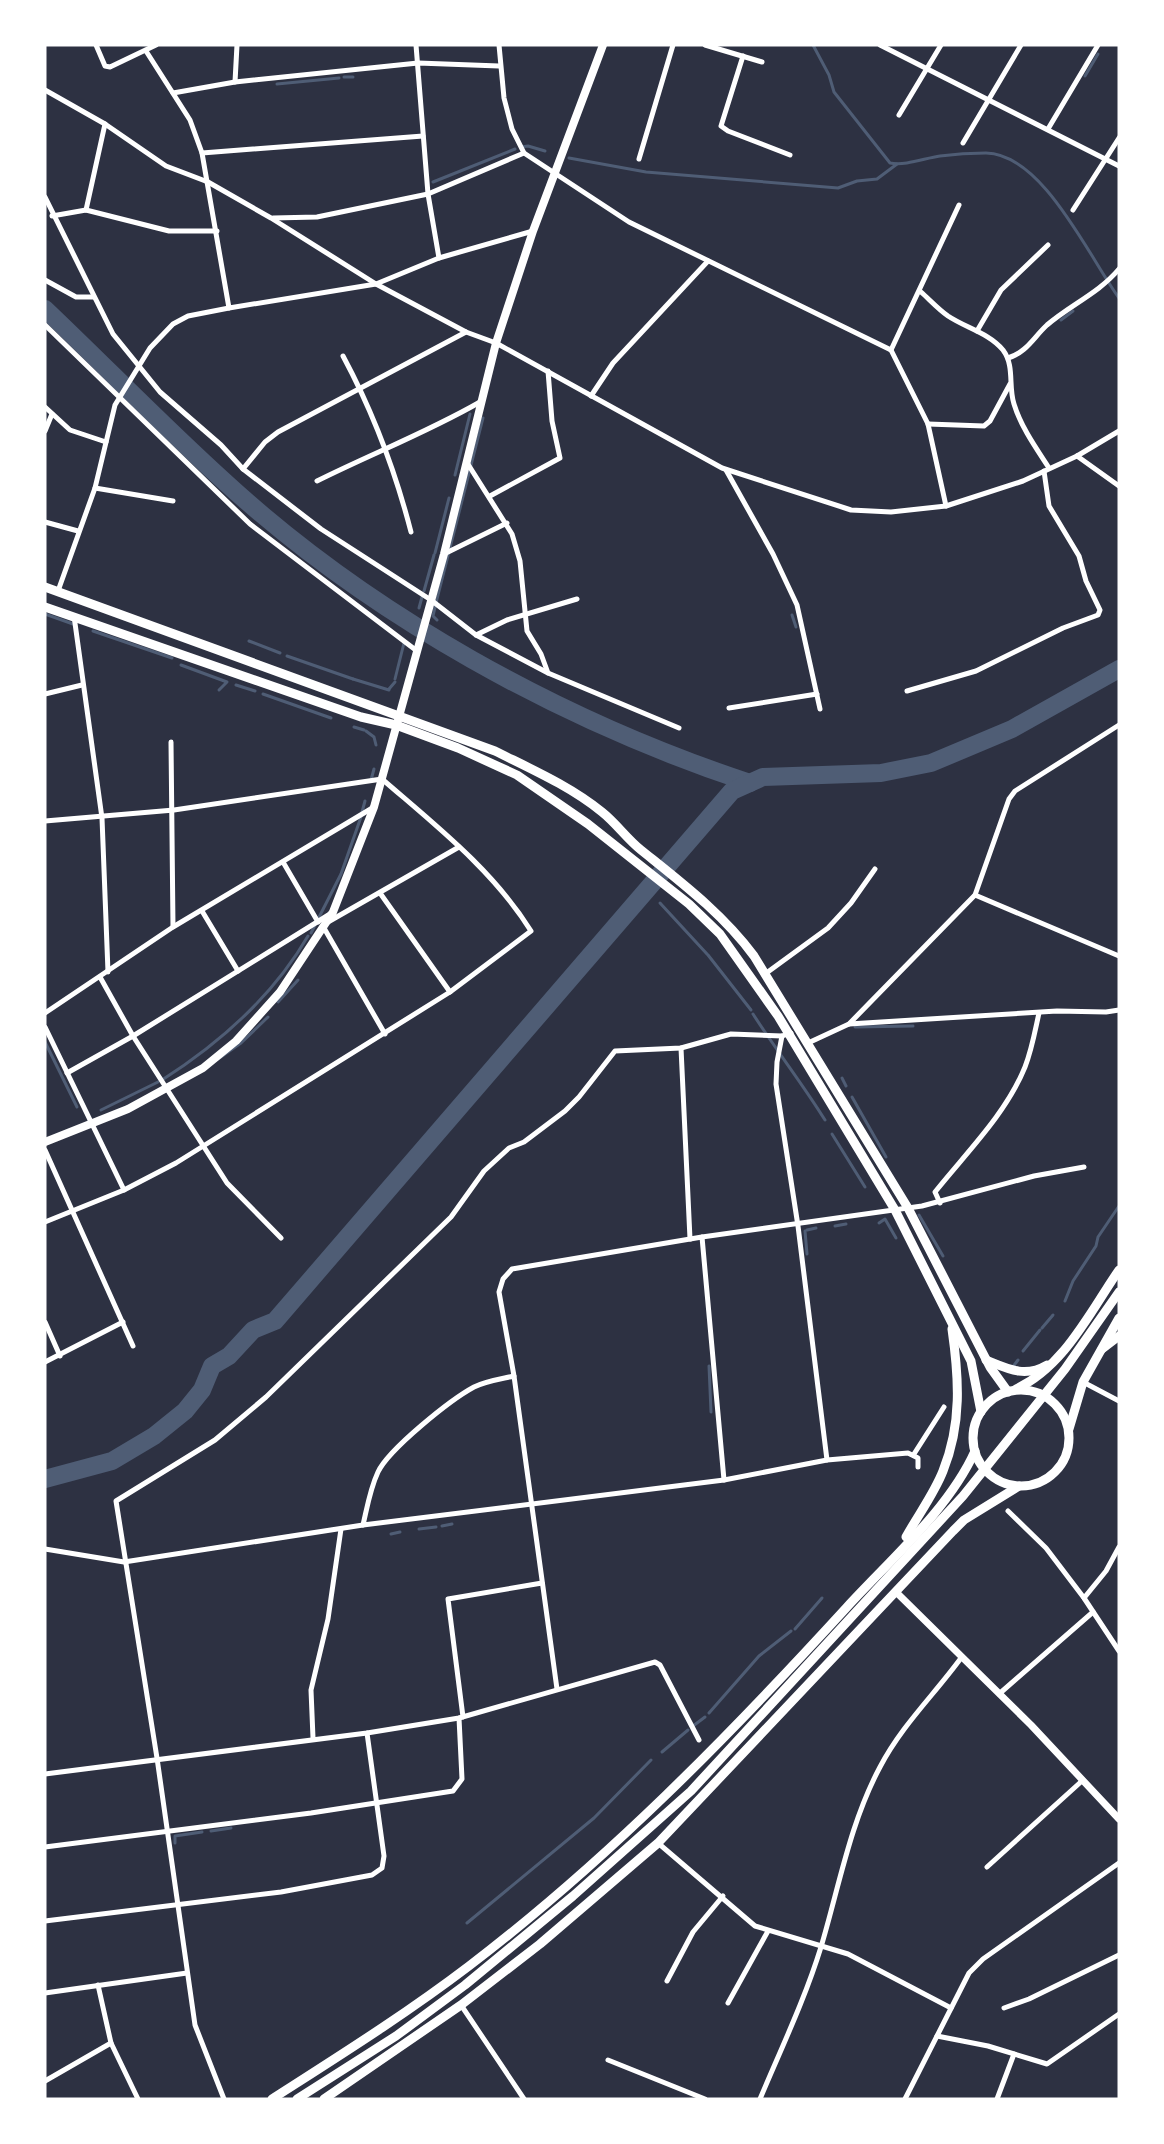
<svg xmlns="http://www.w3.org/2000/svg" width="1164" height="2144" viewBox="0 0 1164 2144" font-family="'Open Sans',sans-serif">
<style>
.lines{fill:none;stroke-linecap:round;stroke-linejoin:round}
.stream{stroke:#4f5d75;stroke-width:3}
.river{stroke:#4f5d75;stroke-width:18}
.minor{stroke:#fff;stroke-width:5}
.tertiary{stroke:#fff;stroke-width:7}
.secondary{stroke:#fff;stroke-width:8}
.primary{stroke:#fff;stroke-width:9}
.trunk{stroke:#fff;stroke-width:9}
</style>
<rect width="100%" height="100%" fill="#2d3142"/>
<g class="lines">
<g class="stream">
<path d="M 813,45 L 829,75 L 834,92 L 890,163 C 906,166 925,158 940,156 C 955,154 971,153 986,153 C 1043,154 1089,257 1119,298"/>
<path d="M 1085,76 L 1098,54"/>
<path d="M 344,77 L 353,77"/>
<path d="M 277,84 L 339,78"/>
<path d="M 521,147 L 528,146 L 545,151"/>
<path d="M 569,158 L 646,172 L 838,188 L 857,181 L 877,179 L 897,164"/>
<path d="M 433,182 L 515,149"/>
<path d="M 1061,320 L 1073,311"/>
<path d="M 455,475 L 470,414"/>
<path d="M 435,553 L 449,498"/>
<path d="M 424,591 L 434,555"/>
<path d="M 419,608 L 422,597"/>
<path d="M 45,614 L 73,624"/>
<path d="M 792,615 L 796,627"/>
<path d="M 437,620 L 433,616 L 437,599 L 483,418"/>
<path d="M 93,631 L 172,658"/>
<path d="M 412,632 L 415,622"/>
<path d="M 249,641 L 280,653"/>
<path d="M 287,656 L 353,679"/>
<path d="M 181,665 L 227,682 L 219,690"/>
<path d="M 353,679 L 389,690"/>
<path d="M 395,679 L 404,643"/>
<path d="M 236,685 L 255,691"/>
<path d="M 389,689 L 395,682"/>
<path d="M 263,694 L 331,718"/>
<path d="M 354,727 L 364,730"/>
<path d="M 366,731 L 374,737 L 376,745"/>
<path d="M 371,780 L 374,769"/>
<path d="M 362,812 L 365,801"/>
<path d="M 660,903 L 707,954"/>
<path d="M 311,933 L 341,874 L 361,817"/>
<path d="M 708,955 L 751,1010"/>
<path d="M 278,1002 L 298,980"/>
<path d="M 753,1014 C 776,1050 802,1083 825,1120"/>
<path d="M 855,1027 L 913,1026"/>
<path d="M 45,1042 L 77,1107"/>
<path d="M 218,1059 L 241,1043 L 268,1017"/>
<path d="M 842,1078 L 846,1086"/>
<path d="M 162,1080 C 220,1043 273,996 308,936"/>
<path d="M 852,1097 L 886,1157"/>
<path d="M 101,1110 L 158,1082"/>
<path d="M 832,1134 L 865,1187"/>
<path d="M 919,1215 L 943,1256"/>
<path d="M 879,1223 L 885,1219 L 896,1238"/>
<path d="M 835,1226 L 846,1224"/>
<path d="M 807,1230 L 816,1228"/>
<path d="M 805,1231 L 807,1254"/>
<path d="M 1065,1301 L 1073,1281 L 1096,1246 L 1098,1237 L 1119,1206"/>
<path d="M 1042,1328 L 1053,1315"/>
<path d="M 1023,1351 L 1040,1330"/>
<path d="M 709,1366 L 711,1412"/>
<path d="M 1012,1368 L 1018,1360"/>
<path d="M 442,1526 L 452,1524"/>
<path d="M 419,1529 L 436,1527"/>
<path d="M 391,1534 L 400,1532"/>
<path d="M 795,1629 L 822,1598"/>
<path d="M 709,1713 L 759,1656 L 791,1631"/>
<path d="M 693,1726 L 705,1717"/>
<path d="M 662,1752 L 688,1730"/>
<path d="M 211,1831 L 231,1828"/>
<path d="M 175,1843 L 175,1836 L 202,1832"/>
<path d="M 467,1923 L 594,1818 L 651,1760"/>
</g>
<g class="river">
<path d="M 45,309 C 105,366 163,426 225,482 C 371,616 562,721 750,783"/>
<path d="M 45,1479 L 112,1461 L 154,1436 L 185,1411 L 202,1390 L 212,1366 L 229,1356 L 253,1330 L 275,1321 L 732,791 L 763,777 L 881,773 L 931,763 L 1012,729 L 1119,669"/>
</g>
<g class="minor">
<path d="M 96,45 L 105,66 L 110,67 L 156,45"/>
<path d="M 416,45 L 428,194 L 439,258"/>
<path d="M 499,45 L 504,98 L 512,129 L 524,153 L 629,222 L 891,350 L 928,424 L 946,506"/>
<path d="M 705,45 L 762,62"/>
<path d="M 880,45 L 1119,166"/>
<path d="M 146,51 L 190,120 L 202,153 L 229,308"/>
<path d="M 743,56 L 721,126 L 728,131 L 790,155"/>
<path d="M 235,82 L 237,45"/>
<path d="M 45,90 L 105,124 L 166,166 L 208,182 L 271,218 L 376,284 L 466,332 L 496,343 L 722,468 L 851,510 L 891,512 L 946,506 L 1023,481 L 1077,456 L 1119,431"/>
<path d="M 173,93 L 235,82 L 418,63 L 499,66"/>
<path d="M 899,115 L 941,45"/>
<path d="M 1048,129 L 1098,45"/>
<path d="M 963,143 L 1021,45"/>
<path d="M 202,153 L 423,136"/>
<path d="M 639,159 L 673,45"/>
<path d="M 45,197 L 113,334 L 160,392 L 221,445 L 243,469 L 321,529 L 431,600 L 476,635 L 548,673 L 679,728"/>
<path d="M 86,210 L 105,124"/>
<path d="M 1073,210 L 1119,138"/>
<path d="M 52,216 L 86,210 L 169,231 L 217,231"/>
<path d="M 273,218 L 317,217 L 428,194 L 524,153"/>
<path d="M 45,280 L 76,297 L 93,297"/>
<path d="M 921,292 C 930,300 938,309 948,316 C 966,328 989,333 1003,350 C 1015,366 1008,386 1014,404 C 1021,427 1036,448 1049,468"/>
<path d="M 45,325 L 250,524 L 417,651"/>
<path d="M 977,331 L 1001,290 L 1048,245"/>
<path d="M 891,350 L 959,205"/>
<path d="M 343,356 C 373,412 395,470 411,532"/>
<path d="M 1008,358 C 1027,352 1033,338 1047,325 C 1070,305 1099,293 1119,269"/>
<path d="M 591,396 L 613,363 L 708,261"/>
<path d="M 45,407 L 70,430 L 106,442"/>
<path d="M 928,424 L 984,426 L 990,421 L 1010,384"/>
<path d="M 45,431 L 52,414"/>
<path d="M 1077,456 L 1119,486"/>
<path d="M 466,461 L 512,534 L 520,561 L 527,631 L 541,654 L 548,673"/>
<path d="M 243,469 L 265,442 L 278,432 L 466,332"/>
<path d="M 726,470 L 773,554 L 797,605 L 820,709"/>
<path d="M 317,481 C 371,454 428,432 480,402"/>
<path d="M 95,488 L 173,501"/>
<path d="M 490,496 L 560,458 L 552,421 L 548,371"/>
<path d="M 45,522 L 78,531"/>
<path d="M 444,554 L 507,523"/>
<path d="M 58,591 L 95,488 L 115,405 L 150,348 L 173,324 L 188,316 L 229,308 L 376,284 L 439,258 L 533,231"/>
<path d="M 74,616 L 102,818 L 108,972"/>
<path d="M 476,635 L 507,620 L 577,599"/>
<path d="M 907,691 L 976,671 L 1063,628 L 1098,615 L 1100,610 L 1086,581 L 1079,556 L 1049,506 L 1044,471"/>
<path d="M 45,694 L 82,685"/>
<path d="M 729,708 L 817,694"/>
<path d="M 171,742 L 173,927"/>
<path d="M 45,821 L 174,810 L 382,779 C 435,825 493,870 531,931 L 450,992 L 176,1163 L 124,1190 L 45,1222"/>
<path d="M 283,862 L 318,922"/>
<path d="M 380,893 L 450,992"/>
<path d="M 975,895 L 1119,956"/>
<path d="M 202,911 L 238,971"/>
<path d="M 328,922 L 459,847"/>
<path d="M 324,928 L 385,1034"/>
<path d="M 765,974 L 828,928 L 851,903 L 875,869"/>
<path d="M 100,977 L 133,1036 L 227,1183 L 281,1238"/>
<path d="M 45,1013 L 173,927 L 374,807"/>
<path d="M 849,1024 L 1057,1011 L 1106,1012 L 1119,1010"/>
<path d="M 45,1027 L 124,1190"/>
<path d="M 782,1036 L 777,1062 L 776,1084 L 798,1226 L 827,1460"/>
<path d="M 808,1043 L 849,1024 L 975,895 L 1009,799 L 1015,791 L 1119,725"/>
<path d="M 681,1048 L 690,1239"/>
<path d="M 67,1073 L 133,1036 L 330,914"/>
<path d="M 45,1150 L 133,1346"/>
<path d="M 940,1203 L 935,1192 C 966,1153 1006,1114 1025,1067 C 1032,1049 1035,1031 1039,1013"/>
<path d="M 702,1237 L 724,1480"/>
<path d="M 45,1322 L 60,1356"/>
<path d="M 45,1362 L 123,1322"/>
<path d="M 1083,1382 L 1119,1401"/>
<path d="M 914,1454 L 944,1407"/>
<path d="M 1008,1511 L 1046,1548 L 1084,1598 L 1119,1651"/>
<path d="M 363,1525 C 367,1508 370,1489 378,1472 C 389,1449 450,1400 474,1387 C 486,1381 501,1379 514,1376"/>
<path d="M 45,1549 L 124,1562 L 363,1525 L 724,1480 L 827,1460 L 908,1453 L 918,1458 L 918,1467"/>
<path d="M 1084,1598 L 1106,1571 L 1119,1547"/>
<path d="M 557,1689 L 514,1376 L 499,1292 L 503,1279 L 512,1269 L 702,1237 L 922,1206 L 1034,1176 L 1084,1167"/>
<path d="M 999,1694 L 1093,1612"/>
<path d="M 463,1717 L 448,1599 L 542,1583"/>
<path d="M 313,1738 L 311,1690 L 328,1619 L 341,1529"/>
<path d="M 45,1774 L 367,1733 L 459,1718 L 655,1662 L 660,1665 L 699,1740"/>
<path d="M 658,1843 L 755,1926 L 848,1954 L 951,2008"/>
<path d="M 45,1847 L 311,1813 L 453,1791 L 462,1779 L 459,1718"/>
<path d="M 987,1867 L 1083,1780"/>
<path d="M 45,1921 L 281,1892 L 372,1875 L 382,1868 L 384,1856 L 367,1733"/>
<path d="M 667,1981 L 693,1932 L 723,1896"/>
<path d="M 98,1985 L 111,2043 L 138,2099"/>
<path d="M 45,1993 L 187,1973"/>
<path d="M 728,2003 L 768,1931"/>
<path d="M 461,2005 L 524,2099"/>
<path d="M 1004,2008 L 1029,1999 L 1119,1955"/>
<path d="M 937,2036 L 988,2046 L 1047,2064 L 1119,2014"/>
<path d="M 608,2060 L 705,2099"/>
<path d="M 45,2081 L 111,2043"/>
<path d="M 224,2099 L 195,2025 L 157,1758 L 116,1501 L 215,1440 L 266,1397 L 451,1217 L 484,1171 L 509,1148 L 524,1142 L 565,1111 L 579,1097 L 615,1051 L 681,1048 L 731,1034 L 782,1036 L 791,1033"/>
<path d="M 760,2099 C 781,2049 805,1999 821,1947 C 839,1887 850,1823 880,1767 C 902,1725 934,1695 961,1658"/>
<path d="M 905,2099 L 969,1973 L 983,1959 L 1119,1863"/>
<path d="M 997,2099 L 1014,2054"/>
</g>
<path class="tertiary" d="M 896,1592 L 1031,1725 L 1119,1819"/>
<path class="secondary" d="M 45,1142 L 128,1109 L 203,1068 L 236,1041 L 280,992 L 333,912 L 374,807 L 444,554 L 496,343 L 533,231 L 603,45"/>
<g class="primary">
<path d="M 45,587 L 495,751 C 531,769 570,786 602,812 C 616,823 627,839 641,850 C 682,883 723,914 754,956 L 908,1208 L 990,1367 L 1008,1392"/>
<path d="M 45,607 L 361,717 L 396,725 L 458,748 L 517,775 L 588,824 L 689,904 L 720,934 L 778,1016 L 895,1210 L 971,1361 L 981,1412"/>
<path d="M 1102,1349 L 1119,1336"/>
<path d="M 986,1360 C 1008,1369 1025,1378 1047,1365"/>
<path d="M 1016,1389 C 1064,1367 1090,1312 1119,1270"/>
<circle cx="1021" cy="1438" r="48"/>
<path d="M 1069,1429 L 1083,1382 L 1119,1318"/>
<path d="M 906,1537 C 918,1515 934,1494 943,1471 C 962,1424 959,1378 952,1329"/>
<path d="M 272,2099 C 339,2056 406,2014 469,1966 C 608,1860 729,1736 847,1607 C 890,1560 949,1509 975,1451"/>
<path d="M 324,2099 L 461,2005 L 540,1944 L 658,1843 L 953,1531 L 964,1520 L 1019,1486"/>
</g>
<path class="trunk" d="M 297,2099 L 396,2036 L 465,1985 L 573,1896 L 691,1791 L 963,1496 L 1065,1369 L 1119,1292"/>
</g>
<rect width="1164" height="2144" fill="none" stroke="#ffffff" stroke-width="93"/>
</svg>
